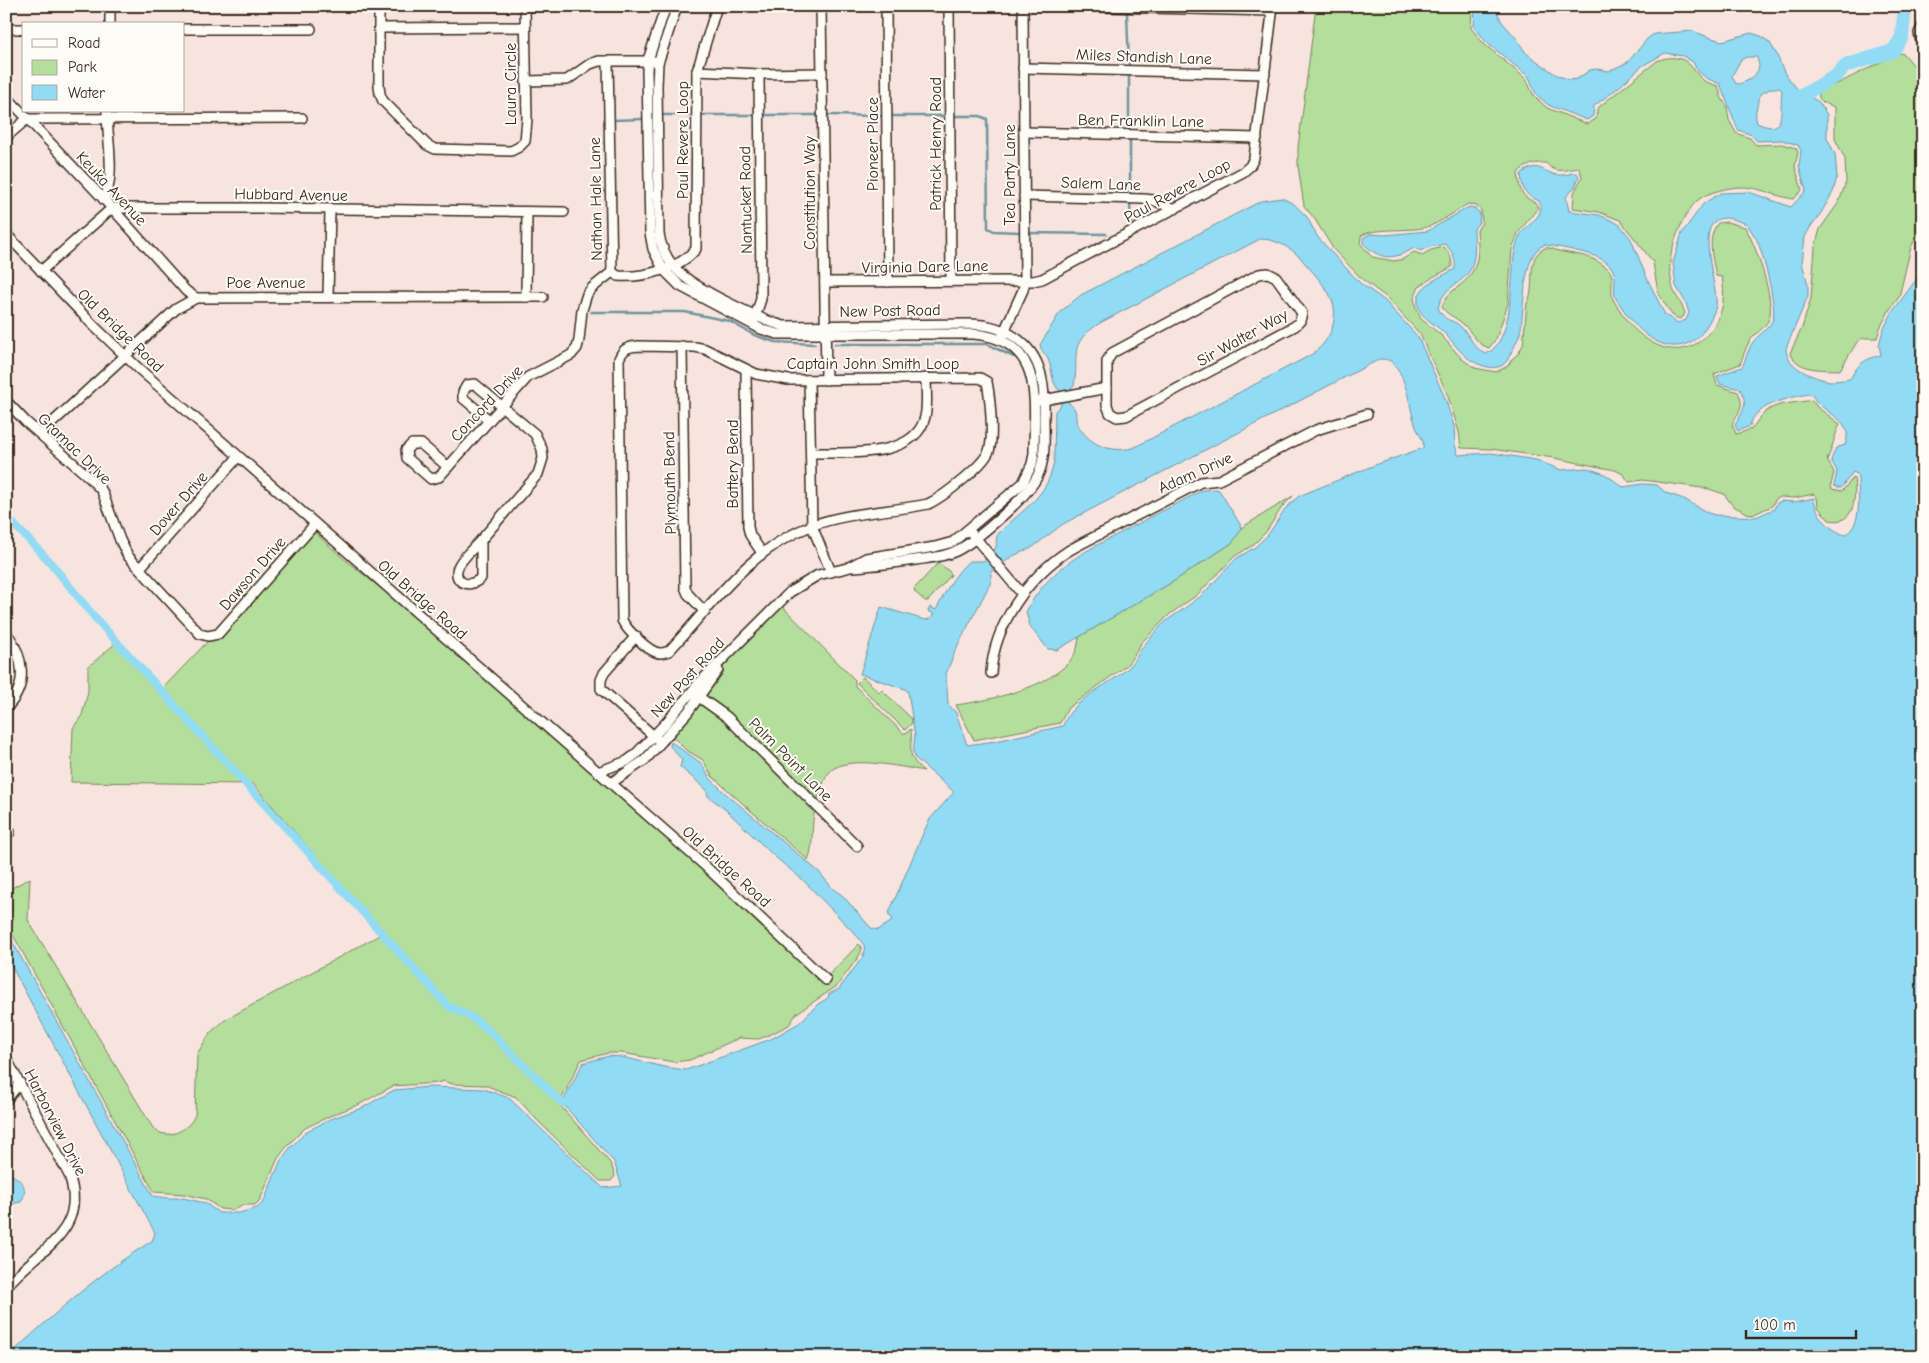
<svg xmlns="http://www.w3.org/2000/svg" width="1929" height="1363" viewBox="0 0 1929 1363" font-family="'Comic Neue',sans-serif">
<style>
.green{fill:#b4de9b;stroke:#78845c}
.water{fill:#92dbf4;stroke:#6f949e;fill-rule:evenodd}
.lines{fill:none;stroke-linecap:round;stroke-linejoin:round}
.stream{stroke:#6f949e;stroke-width:2.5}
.canal{stroke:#92dbf4;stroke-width:8}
.river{stroke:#92dbf4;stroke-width:14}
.minor-casing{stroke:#3b2a1e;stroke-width:12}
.minor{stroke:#fdfcf7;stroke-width:9}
.labels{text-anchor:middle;stroke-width:4;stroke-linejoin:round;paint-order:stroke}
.street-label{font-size:16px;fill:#3b2a1e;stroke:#fdfcf7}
</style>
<rect width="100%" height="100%" fill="#f7e4df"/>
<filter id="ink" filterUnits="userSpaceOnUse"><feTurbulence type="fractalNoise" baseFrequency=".02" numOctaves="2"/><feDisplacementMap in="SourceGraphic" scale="10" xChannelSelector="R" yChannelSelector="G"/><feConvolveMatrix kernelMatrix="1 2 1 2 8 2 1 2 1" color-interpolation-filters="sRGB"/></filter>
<g filter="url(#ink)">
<g class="green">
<path d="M 1316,6 L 1472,6 L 1471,28 L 1484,44 L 1526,79 L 1534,96 L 1547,108 L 1587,124 L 1596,119 L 1597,110 L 1600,106 L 1657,61 C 1668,56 1682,56 1690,65 C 1695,70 1697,75 1703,80 C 1707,83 1713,84 1718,86 L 1722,99 L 1727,106 L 1729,120 L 1736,133 L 1750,138 L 1756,145 L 1782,144 L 1796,148 L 1798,152 L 1795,166 L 1802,190 L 1794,199 C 1776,197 1760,187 1742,187 C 1730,187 1707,192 1698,200 C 1684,212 1672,243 1670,262 C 1669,269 1671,278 1672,285 C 1674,295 1682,303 1685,313 L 1683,317 L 1679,319 L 1672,315 L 1658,293 L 1653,262 L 1620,220 L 1599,212 L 1573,208 L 1574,193 L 1582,177 L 1580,169 L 1578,168 C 1566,170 1555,174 1546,163 C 1536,162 1524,165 1518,173 C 1520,190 1520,196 1536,203 L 1538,208 L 1518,233 L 1512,249 L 1508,304 L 1496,339 L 1489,348 C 1476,344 1473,333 1463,324 C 1456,317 1448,316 1442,307 C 1446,290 1464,287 1472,272 C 1480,260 1478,243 1477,230 L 1482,223 L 1481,210 L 1475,205 L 1468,204 C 1456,211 1440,223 1427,227 C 1409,232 1373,227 1361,236 L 1360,243 L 1372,257 L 1394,261 L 1403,259 L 1414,252 L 1422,255 L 1431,250 L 1444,247 C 1450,253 1452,259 1452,267 L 1433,277 L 1419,287 L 1414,298 L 1416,308 L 1421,319 L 1441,335 L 1462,359 L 1475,368 L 1496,372 L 1508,366 L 1512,359 L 1518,354 L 1523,345 L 1527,303 C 1537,288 1524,257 1545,248 C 1549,247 1553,249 1556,250 C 1568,254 1582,254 1593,259 C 1597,261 1602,264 1606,267 C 1617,275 1609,289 1613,299 C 1615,304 1619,308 1621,312 C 1644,348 1686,368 1715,325 C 1724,310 1725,294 1722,277 L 1716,276 C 1713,259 1706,238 1718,223 L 1727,222 L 1745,227 C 1755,243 1776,302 1769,319 C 1766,327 1754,334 1749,342 C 1745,349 1743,357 1740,364 L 1714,374 L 1717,385 L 1738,392 C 1745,406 1739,412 1732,424 L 1736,434 L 1752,429 C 1770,399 1783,406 1812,400 L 1817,407 L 1840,424 C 1834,436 1833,447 1827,460 L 1834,472 L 1831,485 L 1832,489 L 1842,491 L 1854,477 C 1856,496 1856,526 1829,520 L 1818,507 L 1817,497 L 1814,494 L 1794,498 L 1780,497 L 1775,500 L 1772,506 L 1756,513 L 1749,514 L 1733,506 L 1724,494 L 1709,489 L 1643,480 L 1629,482 L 1623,474 L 1615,470 L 1554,458 L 1491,449 L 1461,448 L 1459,432 L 1448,396 L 1420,334 L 1386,297 L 1362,279 L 1334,250 L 1314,218 L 1304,206 L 1298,166 L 1298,148 Z"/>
<path d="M 1899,53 L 1904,54 L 1923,76 L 1923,224 L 1911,247 L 1899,297 L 1890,309 L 1880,328 L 1877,338 L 1863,338 L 1857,342 L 1840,370 C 1821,369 1799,372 1790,353 L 1802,328 L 1811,298 L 1815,247 L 1820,229 L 1839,202 L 1846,182 L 1845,159 L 1835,139 L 1835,107 L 1824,103 L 1819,98 L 1819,92 L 1822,89 L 1839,83 Z"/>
<path d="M 1293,496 L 1282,507 L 1266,532 L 1253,545 L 1235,556 L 1197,595 L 1170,614 L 1141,643 L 1137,651 L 1127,665 L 1068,708 L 1060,723 L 974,740 L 956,705 C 991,700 1063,686 1077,649 C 1078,645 1078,641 1079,637 L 1174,581 L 1232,543 L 1241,528 Z"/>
<path d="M 313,531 L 343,558 L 528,706 L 822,982 L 859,944 L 862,949 L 859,956 L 837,986 L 797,1013 L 789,1025 L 769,1035 L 759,1039 L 739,1038 L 690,1060 L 674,1062 L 622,1053 L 608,1053 L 581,1060 L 559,1104 L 611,1164 L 615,1176 L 611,1181 L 600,1181 L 538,1121 L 516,1097 L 485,1085 L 452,1084 L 443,1081 L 437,1083 L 393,1086 L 360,1104 L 332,1115 L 305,1128 L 288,1145 L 278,1158 L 260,1200 L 255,1205 L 242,1205 L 232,1210 L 220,1209 L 206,1199 L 184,1194 L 154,1192 L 6,922 L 8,911 L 6,891 L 30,878 L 28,920 L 153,1128 C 167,1142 189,1130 195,1115 L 197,1054 L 210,1033 L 225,1020 L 383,933 L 253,784 L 71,782 L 73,728 L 82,715 L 88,692 L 88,667 L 117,642 L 163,688 Z"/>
<path d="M 937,564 L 940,564 L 950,572 L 951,575 L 928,601 L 925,601 L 915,592 L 914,589 Z"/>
<path d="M 776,600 L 855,680 L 855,686 L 903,733 L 906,733 L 911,729 C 913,749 904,755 924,771 C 902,767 841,753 828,774 C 823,780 816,806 814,814 C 811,829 814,846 808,860 L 750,810 L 712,776 L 703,760 L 686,750 L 675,739 L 669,739 L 667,745 L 656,735 Z"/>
<path d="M 863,677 L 879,692 L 882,690 L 912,719 L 912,723 L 905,730 L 857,683 Z"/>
</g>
<g class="water">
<path d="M 1475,6 L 1494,6 L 1502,22 L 1516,38 L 1526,53 L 1555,74 L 1569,80 L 1577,79 L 1590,70 L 1597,69 L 1609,71 L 1628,62 L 1647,39 L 1654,34 L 1693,31 L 1708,37 L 1722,41 L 1751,33 L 1761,36 L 1770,43 L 1776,53 L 1785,74 L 1799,91 L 1819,102 L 1827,115 L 1827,138 L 1835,154 L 1837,177 L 1833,192 L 1817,220 L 1811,226 L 1805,237 L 1802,263 L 1808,284 L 1808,296 L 1786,348 C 1786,368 1814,378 1830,381 C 1837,381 1843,380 1850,379 C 1859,363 1863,360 1881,355 L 1879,345 L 1883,330 L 1893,311 L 1921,273 L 1923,253 L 1923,1357 L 8,1357 L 6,1354 L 6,1344 L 15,1350 C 60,1309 99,1273 152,1241 L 155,1233 L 6,956 L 6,930 L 153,1196 L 168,1198 L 183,1198 L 205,1203 L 219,1213 L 239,1213 L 257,1208 L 263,1203 L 281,1160 L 290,1148 L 307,1131 L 333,1118 L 362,1108 L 394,1090 L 430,1087 L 484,1089 L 509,1098 L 603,1188 L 622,1186 L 614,1162 L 562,1103 L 583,1063 L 609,1056 L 622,1057 L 664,1067 L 686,1070 L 771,1039 L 799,1023 L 818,1004 L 828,998 L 829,994 L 839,989 L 862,958 L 865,950 L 864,945 L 858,937 L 804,881 L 774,856 L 726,810 L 708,796 L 706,789 L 680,767 L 682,760 L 670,746 L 671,742 L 701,763 L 710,778 L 725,793 L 819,872 L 833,889 L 842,895 L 871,928 L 878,930 L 891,922 L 892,918 L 888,915 L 925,829 L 930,819 L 954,792 L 915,758 L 913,751 L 915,736 L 908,692 L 905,689 L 860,674 L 881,607 L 925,620 L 930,619 L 934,614 L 928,611 L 930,607 L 936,610 C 945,593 954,574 969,561 L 983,561 C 987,558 994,553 996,547 C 997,542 995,537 999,533 C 1022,509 1048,498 1054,461 L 1055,411 L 1061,405 L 1061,392 C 1051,385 1053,370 1048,359 C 1045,353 1041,351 1040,345 L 1060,312 L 1081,295 L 1261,201 L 1282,198 L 1294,204 L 1307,217 L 1317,236 L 1331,252 L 1360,283 L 1384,300 L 1418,337 L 1445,398 L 1454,426 L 1455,445 L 1458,455 L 1491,453 L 1536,460 L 1561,470 L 1587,468 L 1605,474 L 1623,487 L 1643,484 L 1657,485 L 1666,493 L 1684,499 L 1708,513 L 1715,515 L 1756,517 L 1774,509 L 1777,503 L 1781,501 L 1794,502 L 1814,498 C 1815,514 1829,530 1845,535 C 1863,524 1858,496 1858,477 L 1857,474 L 1853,472 L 1841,488 L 1834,486 L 1837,471 L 1831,460 L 1836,448 L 1845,445 C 1854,422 1832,417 1819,404 C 1816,402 1814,398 1812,395 L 1808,394 C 1790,398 1754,404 1750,426 L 1738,431 L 1735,425 C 1743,411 1749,405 1740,389 L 1720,384 L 1717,376 L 1742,367 C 1746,359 1748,349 1753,342 C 1759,334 1770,328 1773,319 C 1777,306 1763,254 1757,240 C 1754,235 1750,229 1747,224 C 1740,222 1732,218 1725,218 C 1691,218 1719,287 1716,306 C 1715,313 1703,334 1697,338 C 1668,360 1639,333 1623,309 C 1621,305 1616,300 1615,296 C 1613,286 1618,276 1611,267 C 1608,262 1598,257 1592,255 C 1587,253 1547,244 1544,245 C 1521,253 1525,312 1520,333 C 1518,340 1514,347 1511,353 C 1509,356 1508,361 1505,363 C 1500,368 1494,368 1488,367 C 1465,362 1460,349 1444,333 C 1435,323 1415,316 1418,299 C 1420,284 1443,276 1455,269 C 1456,258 1453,252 1445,244 L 1430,247 L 1421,251 L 1414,248 C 1394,260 1380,261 1363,243 L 1363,238 L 1370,234 L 1385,235 L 1428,231 L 1469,207 L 1474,208 L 1480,213 L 1479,223 L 1474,228 C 1474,241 1477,260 1469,272 C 1457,287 1444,286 1438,308 C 1447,325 1452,317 1462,328 C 1471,337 1474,349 1486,354 C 1515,341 1510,275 1515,250 C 1516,246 1518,239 1520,235 C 1525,227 1540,219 1541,208 C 1541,206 1540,203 1539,201 C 1523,193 1523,191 1521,174 C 1536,161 1542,171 1556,175 C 1562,176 1571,173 1577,173 L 1579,176 L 1575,187 L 1566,197 L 1569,211 L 1599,215 L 1613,221 L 1620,225 L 1631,239 L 1646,276 L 1665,315 L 1678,323 L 1686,320 L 1689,313 L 1686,303 L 1676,286 L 1673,263 L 1682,233 L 1704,203 L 1721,193 L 1749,192 L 1791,207 L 1806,191 L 1799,166 L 1801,151 L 1798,145 L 1782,140 L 1757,141 L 1752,135 L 1738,130 L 1720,84 L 1706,78 L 1697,70 L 1693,62 L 1683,56 L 1665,53 L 1642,66 L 1618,88 L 1594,106 L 1593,116 L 1587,120 L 1548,105 L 1536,94 L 1529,77 L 1486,42 L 1474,26 ZM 1746,57 L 1757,57 C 1757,58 1759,65 1759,66 C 1758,76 1745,84 1736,84 L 1732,76 L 1740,61 ZM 1772,88 L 1779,88 L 1782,91 C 1779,110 1788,137 1757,123 C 1753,108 1759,107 1760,94 ZM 1260,239 C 1275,239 1287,246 1298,255 C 1308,267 1320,279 1328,292 C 1343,315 1330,344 1309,356 L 1133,448 C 1110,453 1088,445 1077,423 C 1075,418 1077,413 1074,408 C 1073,406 1070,405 1069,403 C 1067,400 1068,394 1067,391 L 1074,386 C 1080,354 1066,345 1100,323 ZM 1380,359 C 1385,359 1391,360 1394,364 C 1408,381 1409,407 1416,427 C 1419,434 1425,441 1423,448 L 1375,465 L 1299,496 L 1285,509 L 1268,535 L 1254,548 L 1237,558 L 1199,598 L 1196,599 C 1189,606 1180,611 1172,617 C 1162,623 1152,636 1145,644 C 1138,652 1136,662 1127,669 C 1106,687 1072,699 1063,726 L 996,741 L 967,745 L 956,713 L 948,704 L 946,674 L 956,649 L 991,582 L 991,572 L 1013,556 L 1033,547 L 1063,524 Z"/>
<path d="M 1215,489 L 1219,490 L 1240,524 L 1241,530 L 1232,543 L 1174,581 L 1057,650 L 1048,649 L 1030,627 L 1026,612 C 1048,568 1087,550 1128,529 C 1153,516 1178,503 1203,490 Z"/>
<path d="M 12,1175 C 24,1182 28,1189 21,1202 L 10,1204 L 6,1209 L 6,1176 Z"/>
</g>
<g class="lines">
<g class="stream">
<path d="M 1127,14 L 1129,65"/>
<path d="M 1129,77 L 1129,129"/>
<path d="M 662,115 L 689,115"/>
<path d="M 702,115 L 754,115"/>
<path d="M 765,115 L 817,115"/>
<path d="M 829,115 L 881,116"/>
<path d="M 892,116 L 944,116"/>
<path d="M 955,116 L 980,116 L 987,119 L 988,228 L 994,231 L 1019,232"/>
<path d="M 614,120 L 642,119"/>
<path d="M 1130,141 L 1130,192"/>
<path d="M 1130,204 L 1131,223"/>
<path d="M 1030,233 L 1106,234"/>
<path d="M 591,312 L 685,312 L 729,321 L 754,335 L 775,342 L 815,344"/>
<path d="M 835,344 L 987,344 L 1014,357"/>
</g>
<path class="canal" d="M 6,516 L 50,562 L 96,619 L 448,1006 L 471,1017 L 489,1031 L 562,1103"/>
<path class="river" d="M 1796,99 L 1836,76 L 1845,66 L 1893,51 L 1902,37 L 1905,6"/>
<defs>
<g id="minor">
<path d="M 379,6 L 379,86 L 380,94 L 383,101 L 427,145 L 435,149 L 511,151 L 519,147 L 525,141 L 527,119 L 525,6"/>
<path d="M 677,6 L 658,63 L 657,86 L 659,234 C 661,248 667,260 678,271 C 694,288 760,320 784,326 L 971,324 C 1006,325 1036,344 1042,380 C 1045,393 1044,408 1044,421 C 1044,440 1046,460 1037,477 C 1028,496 975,542 956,551 C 944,557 929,558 916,560 C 894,563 873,566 852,567"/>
<path d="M 821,6 L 826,380"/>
<path d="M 886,6 L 888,282"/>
<path d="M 949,6 L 951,281"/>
<path d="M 1066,6 L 1272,11"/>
<path d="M 110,24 L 110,6"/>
<path d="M 1923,26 L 1919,33 L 1921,41 L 1923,43"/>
<path d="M 379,28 L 525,27"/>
<path d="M 6,29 L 24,29"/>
<path d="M 184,29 L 311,29"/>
<path d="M 608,61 L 612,272 L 618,276 C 642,278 680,269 696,249 L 697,71 L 717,6"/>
<path d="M 1023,68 L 1265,74"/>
<path d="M 697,71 L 759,74 L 822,73"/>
<path d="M 526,81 L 567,80 L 590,64 L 599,61 L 653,61"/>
<path d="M 6,96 L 112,208 L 186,291 L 196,298"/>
<path d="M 1024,132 L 1257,138"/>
<path d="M 6,137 L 27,119 L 302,118"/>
<path d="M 1024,196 L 1144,199 L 1153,200 L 1175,209"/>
<path d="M 104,200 C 116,174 107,139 107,111"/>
<path d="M 6,234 L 95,327 L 138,368 L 703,864 L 826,980"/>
<path d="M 41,271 L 112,208 L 258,208 L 564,212"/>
<path d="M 1268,273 L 1276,277 L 1302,313 L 1300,321 L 1295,326 L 1126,416 L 1117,417 L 1110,413 L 1107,405 L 1107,361 L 1112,353 L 1259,274 Z"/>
<path d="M 825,282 L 1033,281 L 1042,279 L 1243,172 L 1250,166 L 1254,158 L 1273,6"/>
<path d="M 328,297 L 330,210"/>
<path d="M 526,297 L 527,212"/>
<path d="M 754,320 L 761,299 L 761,291 L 759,74"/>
<path d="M 1003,334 L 1023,290 L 1025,281 L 1023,6"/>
<path d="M 638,346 L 695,347 L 705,349 L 756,374 L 788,380 L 980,378 L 987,382 C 990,397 994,437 989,451 C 983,466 943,497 928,504 C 890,512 848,512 811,526 C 749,549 712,605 669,651 C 666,652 664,653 661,653 C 650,654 626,629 622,620 L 619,359 C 623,349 627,347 638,346 Z"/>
<path d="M 682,346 L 685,587 L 688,594 L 705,612"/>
<path d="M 746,371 L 748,527 L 750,535 L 762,553"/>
<path d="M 809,380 L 812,526 L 831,572"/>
<path d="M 6,401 L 26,422 L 89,477 L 102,491 L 120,540 L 128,556 L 200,634 L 208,636 L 218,634 L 315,524"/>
<path d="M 1038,401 L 1107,388"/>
<path d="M 40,434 L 176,309 L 196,298 L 543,297"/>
<path d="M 412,444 L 421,444 L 448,467 L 439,477 L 431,479 L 407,458 L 406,450 Z"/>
<path d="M 811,453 C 844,452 915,460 925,417 C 928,405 926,390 926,378"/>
<path d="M 448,467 L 528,377 L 571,355 L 577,348 L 579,340 L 582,310 L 587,294 L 592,288 L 612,272"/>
<path d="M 972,534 L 1022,594"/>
<path d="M 481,540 L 538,474 L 543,458 L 542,449 L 535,434 L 475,384 L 467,385 L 463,392 L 463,398 L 489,420"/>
<path d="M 481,540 L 481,578 C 467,591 451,580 459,565 C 464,556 474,548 481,540 Z"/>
<path d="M 140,568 L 238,457"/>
<path d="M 6,632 C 24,656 29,686 6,708"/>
<path d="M 636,636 L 604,673 L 601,680 L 601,689 L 657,739"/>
<path d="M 991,673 C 994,625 1028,577 1068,551 C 1087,540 1107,531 1126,521 C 1151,508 1176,495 1201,482 L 1219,480 L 1316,430 L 1367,414"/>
<path d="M 692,692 L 727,717 L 857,846"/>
<path d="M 598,772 L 627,761 L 635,755 L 665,724 L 698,684 L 790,592 L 818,575 L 847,568 L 866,558 L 935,547 L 953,542 L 1023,483 L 1032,464 L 1034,453 C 1034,400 1045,340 974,334 L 777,334 L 761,329 L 680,286 L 663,269 L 653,249 L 650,233 L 647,70 L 648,60 L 666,6"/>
<path d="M 611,783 L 645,760 L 688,712 L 718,670"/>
<path d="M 6,832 L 10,832"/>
<path d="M 6,1058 L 69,1175 C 89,1233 37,1249 6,1287"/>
<path d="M 6,1100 L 20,1083"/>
</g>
</defs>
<use href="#minor" class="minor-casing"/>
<use href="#minor" class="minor"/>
</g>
</g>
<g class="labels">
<g class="street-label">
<text transform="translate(1144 56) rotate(2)" y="6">Miles Standish Lane</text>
<text transform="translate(510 84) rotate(-90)" y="6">Laura Circle</text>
<text transform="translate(1141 120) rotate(1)" y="6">Ben Franklin Lane</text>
<text transform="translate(682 140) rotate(-90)" y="6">Paul Revere Loop</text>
<text transform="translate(872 144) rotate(-90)" y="6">Pioneer Place</text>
<text transform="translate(935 144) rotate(-90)" y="6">Patrick Henry Road</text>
<text transform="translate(1009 175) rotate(-90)" y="6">Tea Party Lane</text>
<text transform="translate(1101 183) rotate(2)" y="6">Salem Lane</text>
<text transform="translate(112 188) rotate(47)" y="6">Keuka Avenue</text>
<text transform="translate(1177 190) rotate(-28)" y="6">Paul Revere Loop</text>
<text transform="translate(809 193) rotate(-90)" y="6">Constitution Way</text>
<text transform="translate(291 194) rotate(1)" y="6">Hubbard Avenue</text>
<text transform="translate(595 199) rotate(-91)" y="6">Nathan Hale Lane</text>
<text transform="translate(745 200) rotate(-91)" y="6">Nantucket Road</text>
<text transform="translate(925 266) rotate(-1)" y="6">Virginia Dare Lane</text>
<text x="266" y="288">Poe Avenue</text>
<text transform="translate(890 310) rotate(-1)" y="6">New Post Road</text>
<text transform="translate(121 330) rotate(44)" y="6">Old Bridge Road</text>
<text transform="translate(1242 337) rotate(-29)" y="6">Sir Walter Way</text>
<text x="873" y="369">Captain John Smith Loop</text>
<text transform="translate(486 403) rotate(-47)" y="6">Concord Drive</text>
<text transform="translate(75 448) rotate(44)" y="6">Gramac Drive</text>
<text transform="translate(732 464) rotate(-90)" y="6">Battery Bend</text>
<text transform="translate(1195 472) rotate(-24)" y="6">Adam Drive</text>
<text transform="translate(669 483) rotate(-91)" y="6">Plymouth Bend</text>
<text transform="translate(178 503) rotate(-49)" y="6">Dover Drive</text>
<text transform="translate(252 573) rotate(-49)" y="6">Dawson Drive</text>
<text transform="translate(423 599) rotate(41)" y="6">Old Bridge Road</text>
<text transform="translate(687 677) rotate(-48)" y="6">New Post Road</text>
<text transform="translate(791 759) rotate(45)" y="6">Palm Point Lane</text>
<text transform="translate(727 866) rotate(42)" y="6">Old Bridge Road</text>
<text transform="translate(56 1122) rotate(63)" y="6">Harborview Drive</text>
</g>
</g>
<rect width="1929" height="1363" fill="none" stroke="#fdfcf7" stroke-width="25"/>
<rect x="12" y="12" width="1904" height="1338" fill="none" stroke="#3b2a1e" stroke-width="2" filter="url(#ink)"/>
<rect x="22" y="22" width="162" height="90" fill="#fdfcf7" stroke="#afa8a0"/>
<rect x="32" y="39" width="25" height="8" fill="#fdfcf7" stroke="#afa8a0"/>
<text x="68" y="48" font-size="15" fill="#3b2a1e">Road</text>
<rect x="32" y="60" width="25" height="15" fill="#b4de9b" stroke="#afa8a0"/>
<text x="68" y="72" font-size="15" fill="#3b2a1e">Park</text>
<rect x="32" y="85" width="25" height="15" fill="#92dbf4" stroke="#afa8a0"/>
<text x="68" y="98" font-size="15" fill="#3b2a1e">Water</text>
<path d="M1746 1330v8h110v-8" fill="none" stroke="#3b2a1e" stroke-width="2.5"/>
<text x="1754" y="1330" font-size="15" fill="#3b2a1e" stroke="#fdfcf7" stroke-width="4" paint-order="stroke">100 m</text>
</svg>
